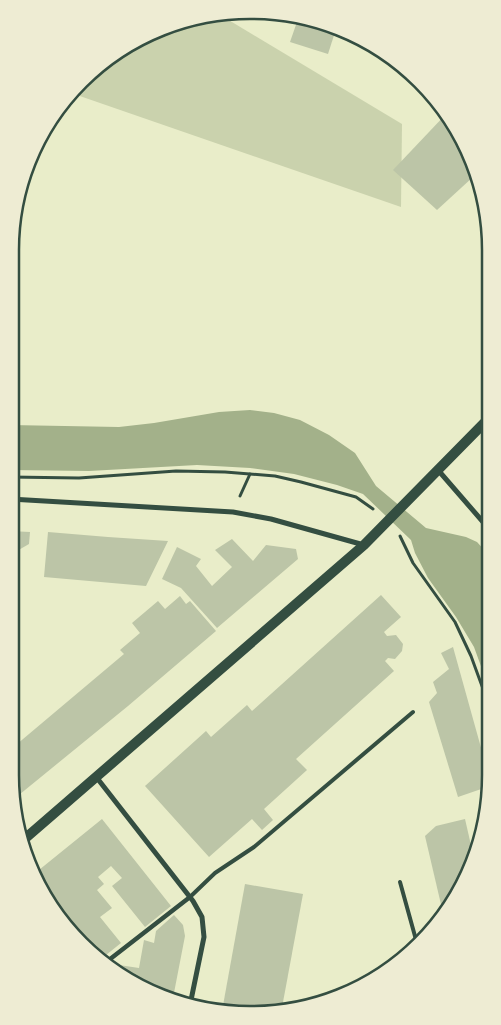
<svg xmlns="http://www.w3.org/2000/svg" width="501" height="1025" viewBox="0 0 501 1025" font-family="'Work Sans',sans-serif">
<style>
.green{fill:#cad2ad}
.water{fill:#a3b18a}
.building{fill:#bcc5a7}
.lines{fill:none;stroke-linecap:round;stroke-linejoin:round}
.path{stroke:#344e41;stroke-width:3}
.service{stroke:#344e41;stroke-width:4}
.pedestrian{stroke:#344e41;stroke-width:4.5}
.minor{stroke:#344e41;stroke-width:5}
.secondary{stroke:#344e41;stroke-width:10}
.rim{fill:none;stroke:#344e41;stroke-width:2.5}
</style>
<rect width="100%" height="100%" fill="#e9edc9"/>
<path class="green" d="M 222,16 L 402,124 L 401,207 L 74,94 L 92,70 L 173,23 Z"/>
<path class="water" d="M 250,410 L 274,413 L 300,420 L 329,435 L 355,453 L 376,486 L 426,528 L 466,537 L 477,542 L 487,553 L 490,558 L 490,691 L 474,647 L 456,617 L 428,578 L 415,553 L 411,540 L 363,494 L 337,485 L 294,474 L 250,468 L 197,465 L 89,471 L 10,470 L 10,425 L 119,427 L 154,423 L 219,412 Z"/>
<g class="building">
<path d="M 298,19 L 336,29 L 328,54 L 290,42 Z"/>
<path d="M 447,113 L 450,117 L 473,177 L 437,210 L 393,170 Z"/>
<path d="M 10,531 L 30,532 L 29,544 L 10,555 Z"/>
<path d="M 48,532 L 108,537 L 168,541 L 146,586 L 44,577 Z"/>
<path d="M 232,539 L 253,561 L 266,545 L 296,549 L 298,559 L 217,628 L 181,588 L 162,579 L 177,547 L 201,559 L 196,566 L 212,586 L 232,567 L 215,550 Z"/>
<path d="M 381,595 L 401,617 L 384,632 L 387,636 L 396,635 L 403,644 L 402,651 L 395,659 L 388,658 L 385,661 L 394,671 L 296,759 L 307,770 L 264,809 L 273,820 L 262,830 L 252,819 L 209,857 L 145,786 L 206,731 L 211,737 L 247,705 L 252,711 Z"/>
<path d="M 180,596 L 186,604 L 190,601 L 216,631 L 128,706 L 14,799 L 10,774 L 10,750 L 124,654 L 120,650 L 140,633 L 132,623 L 158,601 L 165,609 Z"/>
<path d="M 453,647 L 490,780 L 490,786 L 458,797 L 429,702 L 437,693 L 433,682 L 449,669 L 441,653 Z"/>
<path d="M 102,819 L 171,906 L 145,927 L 112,886 L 122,878 L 111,866 L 98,877 L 104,884 L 97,890 L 112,908 L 100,917 L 121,943 L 101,959 L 60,921 L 34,874 Z"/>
<path d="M 465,819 L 473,854 L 466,881 L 443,913 L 425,836 L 436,826 Z"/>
<path d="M 245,884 L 303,894 L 281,1013 L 222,1011 Z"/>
<path d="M 174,915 L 183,925 L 185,936 L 173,998 L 118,975 L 119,965 L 139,968 L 144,940 L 154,943 L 156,931 Z"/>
</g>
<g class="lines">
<g class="path">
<path d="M 10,477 L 79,478 L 176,471 L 225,472 L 275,476 L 301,482 L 356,497 L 373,509"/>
<path d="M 240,496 L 250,474"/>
<path d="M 400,536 L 413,563 L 455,622 L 471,656 L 490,708"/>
</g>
<g class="service">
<path d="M 400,882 L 418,947"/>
<path d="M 190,897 L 215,873 L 254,847 L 413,712"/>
</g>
<path class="pedestrian" d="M 105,963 L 190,897"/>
<g class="minor">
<path d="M 376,48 L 375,51 L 396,61"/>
<path d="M 438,470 L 490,530"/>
<path d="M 10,499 L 233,512 L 271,519 L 364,545"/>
<path d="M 97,778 L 193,901 L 202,917 L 204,937 L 190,1005"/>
</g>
<path class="secondary" d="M 21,842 L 364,545 L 490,417"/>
</g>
<path d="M0 0H501V1025H0ZM250 19H251A231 231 0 0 1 482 250V775A231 231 0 0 1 251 1006H250A231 231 0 0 1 19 775V250A231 231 0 0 1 250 19Z" fill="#eeecd3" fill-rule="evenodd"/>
<path class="rim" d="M250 19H251A231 231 0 0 1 482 250V775A231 231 0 0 1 251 1006H250A231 231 0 0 1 19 775V250A231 231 0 0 1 250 19Z"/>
</svg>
